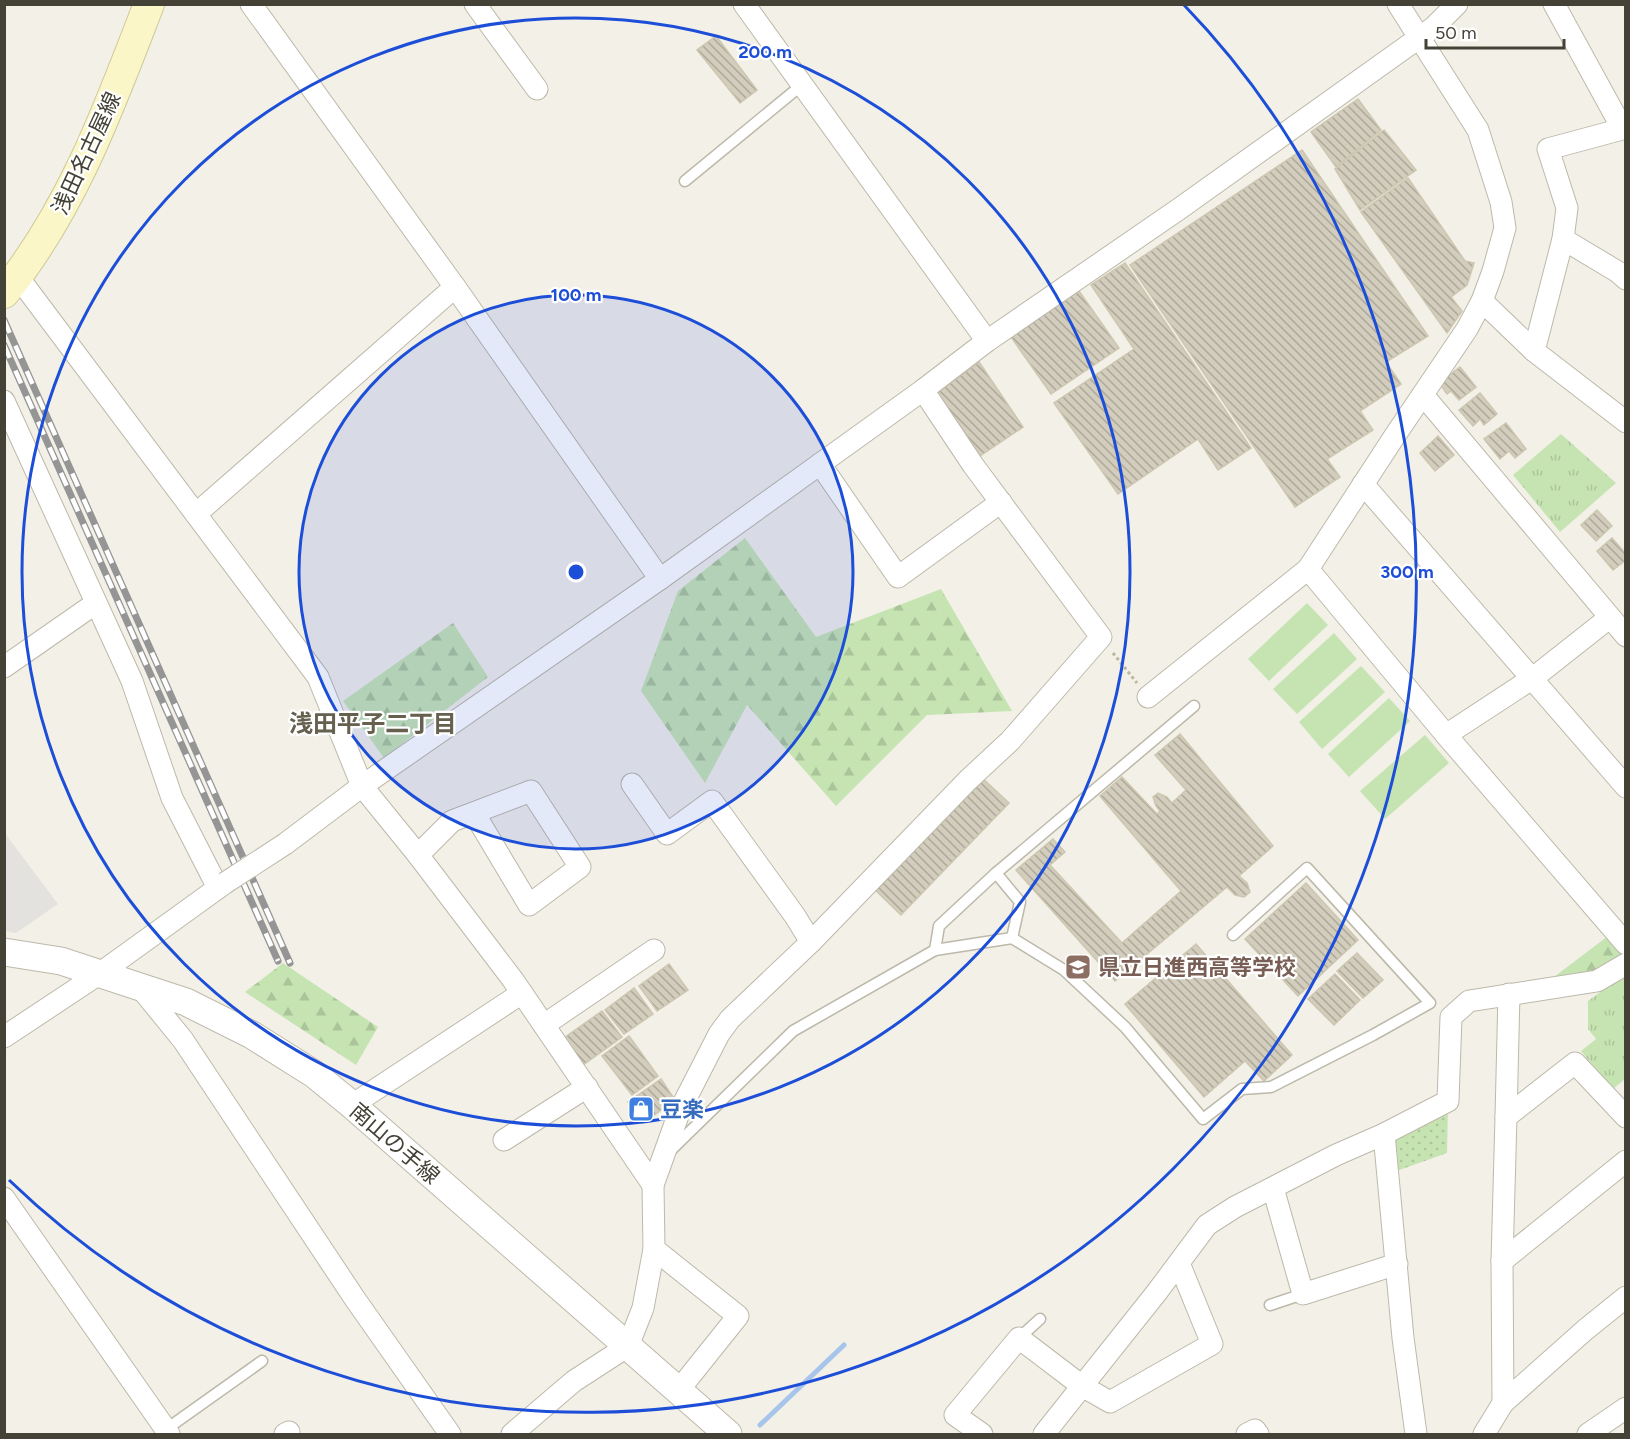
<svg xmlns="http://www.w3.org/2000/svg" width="1630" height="1439" viewBox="0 0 1630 1439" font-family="Figtree,'Noto Sans JP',sans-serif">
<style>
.grass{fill:url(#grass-dots)}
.forest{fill:url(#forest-firs)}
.park{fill:url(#park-tufts)}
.pitch{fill:#c6e4b2}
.parking{fill:#e3e2de}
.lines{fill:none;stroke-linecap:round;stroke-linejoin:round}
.stream{stroke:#a7c5eb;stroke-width:5}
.building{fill:url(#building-back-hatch);stroke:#cdc6b0;stroke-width:1.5}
.service-casing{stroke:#bdb9aa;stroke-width:13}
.minor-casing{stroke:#bdb9aa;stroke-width:23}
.tertiary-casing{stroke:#bdb9aa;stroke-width:29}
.secondary-casing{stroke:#cfc999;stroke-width:32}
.path{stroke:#bdb79c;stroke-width:3;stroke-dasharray:3 3;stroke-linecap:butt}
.service{stroke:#fff;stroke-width:10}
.minor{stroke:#fff;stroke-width:21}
.tertiary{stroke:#fff;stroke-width:27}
.secondary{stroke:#fbf6c8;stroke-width:30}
.rail-casing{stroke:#959595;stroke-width:7}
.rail{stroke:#fff;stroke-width:4.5;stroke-dasharray:14;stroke-linecap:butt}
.minor-bridge-casing{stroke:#bdb9aa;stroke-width:23;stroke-linecap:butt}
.minor-bridge{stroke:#fff;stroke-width:21}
.ring{fill:none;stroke:#1d4ed8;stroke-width:3}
.labels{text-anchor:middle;stroke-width:4.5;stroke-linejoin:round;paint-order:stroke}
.street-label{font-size:22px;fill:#444136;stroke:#fff}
.education-label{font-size:22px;font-weight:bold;fill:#785e54;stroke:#fff;text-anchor:start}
.shop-label{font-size:22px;font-weight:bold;fill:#366cbe;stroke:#fff;text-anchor:start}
.neighbourhood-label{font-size:24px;font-weight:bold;fill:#66604e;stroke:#fff}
.centre{fill:#1d4ed8;stroke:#fff;stroke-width:3}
.ring-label{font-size:18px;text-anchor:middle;font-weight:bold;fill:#1d4ed8;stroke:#fff;stroke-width:4.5;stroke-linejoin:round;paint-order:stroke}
</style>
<defs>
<pattern id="grass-dots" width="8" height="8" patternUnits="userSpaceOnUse" patternTransform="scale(1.5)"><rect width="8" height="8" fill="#c6e4b2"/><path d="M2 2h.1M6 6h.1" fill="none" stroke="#abc59a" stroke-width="1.8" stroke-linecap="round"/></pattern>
<pattern id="forest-firs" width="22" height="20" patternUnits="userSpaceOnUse" patternTransform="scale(1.5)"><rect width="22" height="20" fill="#c6e4b2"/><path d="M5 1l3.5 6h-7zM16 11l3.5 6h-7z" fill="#abc59a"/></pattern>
<pattern id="park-tufts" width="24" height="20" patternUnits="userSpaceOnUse" patternTransform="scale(1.5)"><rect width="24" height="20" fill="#c6e4b2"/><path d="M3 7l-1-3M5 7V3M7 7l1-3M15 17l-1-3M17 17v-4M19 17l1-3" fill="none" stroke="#abc59a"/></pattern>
<pattern id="building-back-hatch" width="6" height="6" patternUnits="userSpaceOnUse" patternTransform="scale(1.5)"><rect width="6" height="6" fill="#d3cdbd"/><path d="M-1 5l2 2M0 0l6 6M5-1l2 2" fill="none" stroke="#ada89a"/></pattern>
</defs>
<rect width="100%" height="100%" fill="#f2f0e7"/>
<path class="grass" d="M 1448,1104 L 1447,1153 L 1391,1173 L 1387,1136 Z"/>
<g class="forest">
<path d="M 745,538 L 816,637 L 941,589 L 1012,711 L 927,715 L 836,806 L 747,705 L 705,783 L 641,691 L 678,591 Z"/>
<path d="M 453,623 L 488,677 L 384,758 L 343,701 Z"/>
<path d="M 1608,936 L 1625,955 L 1596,973 L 1550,980 Z"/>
<path d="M 283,963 L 378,1027 L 356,1065 L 245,992 Z"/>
</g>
<g class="park">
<path d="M 1561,434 L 1616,483 L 1560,532 L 1513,475 Z"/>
<path d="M 1625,974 L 1625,1079 L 1613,1089 L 1581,1051 L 1596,1039 L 1588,1029 L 1588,1001 Z"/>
</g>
<g class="pitch">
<path d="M 1307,603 L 1328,625 L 1269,681 L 1248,659 Z"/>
<path d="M 1334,633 L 1357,659 L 1297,714 L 1273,689 Z"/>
<path d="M 1361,666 L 1385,692 L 1322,749 L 1299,722 Z"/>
<path d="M 1389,698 L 1410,721 L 1349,777 L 1328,754 Z"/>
<path d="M 1425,735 L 1449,763 L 1385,819 L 1360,791 Z"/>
</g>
<path class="parking" d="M 4,832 L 58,904 L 16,933 L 5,931 Z"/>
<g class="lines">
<path class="stream" d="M 760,1425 L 844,1345"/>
</g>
<g class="building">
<path d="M 716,36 L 757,90 L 740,103 L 697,50 Z"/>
<path d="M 1358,99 L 1381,130 L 1336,167 L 1311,132 Z"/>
<path d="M 1384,130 L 1416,170 L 1360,210 L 1335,169 Z"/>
<path d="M 1302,150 L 1428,336 L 1386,362 L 1401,384 L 1360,411 L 1373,430 L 1327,459 L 1340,477 L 1295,507 L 1130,265 Z"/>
<path d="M 1408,178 L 1465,261 L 1474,263 L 1467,285 L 1451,297 L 1462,311 L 1447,333 L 1361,212 Z"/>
<path d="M 1125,263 L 1251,448 L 1218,470 L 1198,439 L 1118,494 L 1054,403 L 1134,349 L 1091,285 Z"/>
<path d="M 1079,291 L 1119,348 L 1051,394 L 1011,337 Z"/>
<path d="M 979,362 L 1023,427 L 980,456 L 937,393 Z"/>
<path d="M 1460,367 L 1476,387 L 1459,400 L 1451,391 L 1447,394 L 1439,383 Z"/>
<path d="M 1480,393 L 1497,414 L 1484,425 L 1480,419 L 1473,426 L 1459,410 Z"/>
<path d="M 1506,423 L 1526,449 L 1515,458 L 1509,451 L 1500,459 L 1484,439 Z"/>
<path d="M 1438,436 L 1454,455 L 1435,471 L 1420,453 Z"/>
<path d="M 1597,510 L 1612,526 L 1596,541 L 1581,525 Z"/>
<path d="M 1612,538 L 1626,554 L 1626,560 L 1613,570 L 1597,551 Z"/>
<path d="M 1180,734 L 1273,846 L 1239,876 L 1247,883 L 1250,892 L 1244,897 L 1235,895 L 1227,887 L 1115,981 L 1016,870 L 1053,839 L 1065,852 L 1050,865 L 1122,943 L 1181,891 L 1100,796 L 1122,777 L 1157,814 L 1160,811 L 1156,806 L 1153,797 L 1158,793 L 1167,797 L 1172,803 L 1186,790 L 1155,755 Z"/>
<path d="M 979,775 L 1009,803 L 901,915 L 871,886 Z"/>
<path d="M 1306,883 L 1358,940 L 1298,996 L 1245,939 Z"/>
<path d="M 1196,944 L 1292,1055 L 1264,1081 L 1245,1061 L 1204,1097 L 1125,1004 Z"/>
<path d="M 1357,953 L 1383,980 L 1363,998 L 1337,971 Z"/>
<path d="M 669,964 L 688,990 L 657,1011 L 639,986 Z"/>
<path d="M 1335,974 L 1360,1000 L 1334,1025 L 1308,999 Z"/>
<path d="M 634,988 L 653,1014 L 624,1034 L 605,1010 Z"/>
<path d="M 602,1011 L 622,1037 L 583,1065 L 564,1038 Z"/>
<path d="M 629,1036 L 658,1076 L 632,1095 L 602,1056 Z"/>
<path d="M 661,1079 L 675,1100 L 643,1123 L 628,1102 Z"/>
</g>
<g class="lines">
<defs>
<g id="service">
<path d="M 685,181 L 803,84"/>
<path d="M 996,873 L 1020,902 L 1012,938"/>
<path d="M 935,950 L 939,926 L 996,873 L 1194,706"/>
<path d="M 671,1150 L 793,1031 L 935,950 L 1012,938 L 1064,970 L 1125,1027 L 1203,1119 L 1242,1089 L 1271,1087 L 1373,1035 L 1430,1003 L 1307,868 L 1233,935"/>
<path d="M 1270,1305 L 1303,1294"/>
<path d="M 1019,1338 L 1040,1319"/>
<path d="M 165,1430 L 262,1361"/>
</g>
<g id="minor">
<path d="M 251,4 L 455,287 L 660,579"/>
<path d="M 475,4 L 537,89"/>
<path d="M 744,4 L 987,341"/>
<path d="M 1554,4 L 1622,128"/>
<path d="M 1563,239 L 1567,208 L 1548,149 L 1626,128"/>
<path d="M 18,277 L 318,677 L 362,786 L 418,855 L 513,980 L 653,1185"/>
<path d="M 1482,301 L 1534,351 L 1626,422"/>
<path d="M 1534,351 L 1563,239 L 1618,272 L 1626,279"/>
<path d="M 1423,395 L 1626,636"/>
<path d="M 4,401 L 132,681 L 172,798 L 218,888"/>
<path d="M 820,464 L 898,577 L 1001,502"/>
<path d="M 1363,484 L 1626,787"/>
<path d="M 196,514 L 455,287"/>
<path d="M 1308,569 L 1446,735 L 1626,944"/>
<path d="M 4,667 L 96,603"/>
<path d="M 1148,697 L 1308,569 L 1394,437 L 1467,329 L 1482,301 L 1493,271 L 1505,228 L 1501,202 L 1478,130 L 1398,4"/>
<path d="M 1446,735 L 1533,678 L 1609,618"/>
<path d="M 632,784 L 667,834 L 712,801 L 795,916 L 811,942"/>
<path d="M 285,844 L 362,786 L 660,579 L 820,464 L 923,390 L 987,341 L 1179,209 L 1434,27 L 1457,4"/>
<path d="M 418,855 L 452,821 L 531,791 L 580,867 L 529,905 L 474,813"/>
<path d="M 139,986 L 183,1040 L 355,1299 L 450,1434"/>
<path d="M 544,1025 L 654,950"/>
<path d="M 4,1037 L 99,974 L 225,883"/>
<path d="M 352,1105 L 522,993"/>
<path d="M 1506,1117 L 1509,994"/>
<path d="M 1626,1117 L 1575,1063 L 1506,1117 L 1502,1261 L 1503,1403 L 1585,1330 L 1626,1297"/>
<path d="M 1384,1134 L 1403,1338 L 1416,1434"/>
<path d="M 504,1140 L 587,1087"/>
<path d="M 1273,1188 L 1303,1294 L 1397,1264"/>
<path d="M 4,1198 L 169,1434"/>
<path d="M 654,1249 L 738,1316 L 678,1391"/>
<path d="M 1502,1261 L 1626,1161"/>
<path d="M 285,1434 L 289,1432"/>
<path d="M 512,1434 L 574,1381 L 628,1346 L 643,1308 L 654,1249 L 653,1185 L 680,1110 L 719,1034 L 730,1019 L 811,942 L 968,780 L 1010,741 L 1101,637 L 973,465 L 923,390"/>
<path d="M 982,1434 L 955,1415 L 1019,1338 L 1082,1386 L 1110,1402 L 1212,1344 L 1179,1263"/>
<path d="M 1044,1434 L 1157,1292 L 1207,1225 L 1235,1207 L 1336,1155 L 1384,1134 L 1448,1101 L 1451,1017 L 1469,1001 L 1597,981 L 1626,964"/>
<path d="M 1247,1434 L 1255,1430 L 1258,1434"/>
<path d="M 1484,1434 L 1503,1403"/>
<path d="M 1588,1434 L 1626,1408"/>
</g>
<path id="tertiary" d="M 4,952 L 61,961 L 186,1002 L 252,1035 L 314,1074 L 352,1105 L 728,1434"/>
<path id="secondary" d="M 4,293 C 73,208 110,105 149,4"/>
</defs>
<use href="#service" class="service-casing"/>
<use href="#minor" class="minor-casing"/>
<use href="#tertiary" class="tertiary-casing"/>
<use href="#secondary" class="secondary-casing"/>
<path class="path" d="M 1113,653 L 1137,683"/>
<use href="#service" class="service"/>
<use href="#minor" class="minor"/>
<use href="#tertiary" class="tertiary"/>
<use href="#secondary" class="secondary"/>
<defs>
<g id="rail">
<path d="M 4,320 L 290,963"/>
<path d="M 4,345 L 278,961"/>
</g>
</defs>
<use href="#rail" class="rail-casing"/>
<use href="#rail" class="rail"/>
<defs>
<path id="minor-bridge" d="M 225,883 L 285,844"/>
</defs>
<use href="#minor-bridge" class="minor-bridge-casing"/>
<use href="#minor-bridge" class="minor-bridge"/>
</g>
<circle cx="576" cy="572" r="277" fill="#1d4ed8" fill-opacity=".12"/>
<g class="ring">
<circle cx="576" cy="572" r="277"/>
<circle cx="576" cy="572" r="554"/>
<path d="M1184 5A831 831 0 0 1 9 1180"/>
</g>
<defs>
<symbol id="school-square" viewBox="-11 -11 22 22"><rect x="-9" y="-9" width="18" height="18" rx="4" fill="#8d6e63" stroke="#fff"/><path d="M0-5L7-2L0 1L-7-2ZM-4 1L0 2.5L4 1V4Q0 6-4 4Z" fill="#fff"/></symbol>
<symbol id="shop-square" viewBox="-11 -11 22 22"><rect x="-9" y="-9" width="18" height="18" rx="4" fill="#3f7fe0" stroke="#fff"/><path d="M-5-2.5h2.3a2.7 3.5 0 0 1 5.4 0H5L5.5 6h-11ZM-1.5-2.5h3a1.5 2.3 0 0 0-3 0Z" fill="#fff"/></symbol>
</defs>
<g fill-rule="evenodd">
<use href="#school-square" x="1063" y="952" width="30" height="30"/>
<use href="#shop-square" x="626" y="1094" width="30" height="30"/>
</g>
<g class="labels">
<g class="street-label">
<text transform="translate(86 153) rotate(-65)" y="8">浅田名古屋線</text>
<text transform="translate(395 1143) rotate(41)" y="8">南山の手線</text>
</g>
<g class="education-label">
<text x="1098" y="975">県立日進西高等学校</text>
</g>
<g class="shop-label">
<text x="660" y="1117">豆楽</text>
</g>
<g class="neighbourhood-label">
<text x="373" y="732">浅田平子二丁目</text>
</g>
</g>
<circle cx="576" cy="572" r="9" class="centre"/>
<g class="ring-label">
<text x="765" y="58">200 m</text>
<text x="576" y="301">100 m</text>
<text x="1407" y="578">300 m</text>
</g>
<rect width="1630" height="1439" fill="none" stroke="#444136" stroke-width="12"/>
<path d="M1426 39v9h138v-9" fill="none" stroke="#444136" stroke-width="3"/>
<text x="1435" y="39" font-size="18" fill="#444136" stroke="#ffffff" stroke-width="4.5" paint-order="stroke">50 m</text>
</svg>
